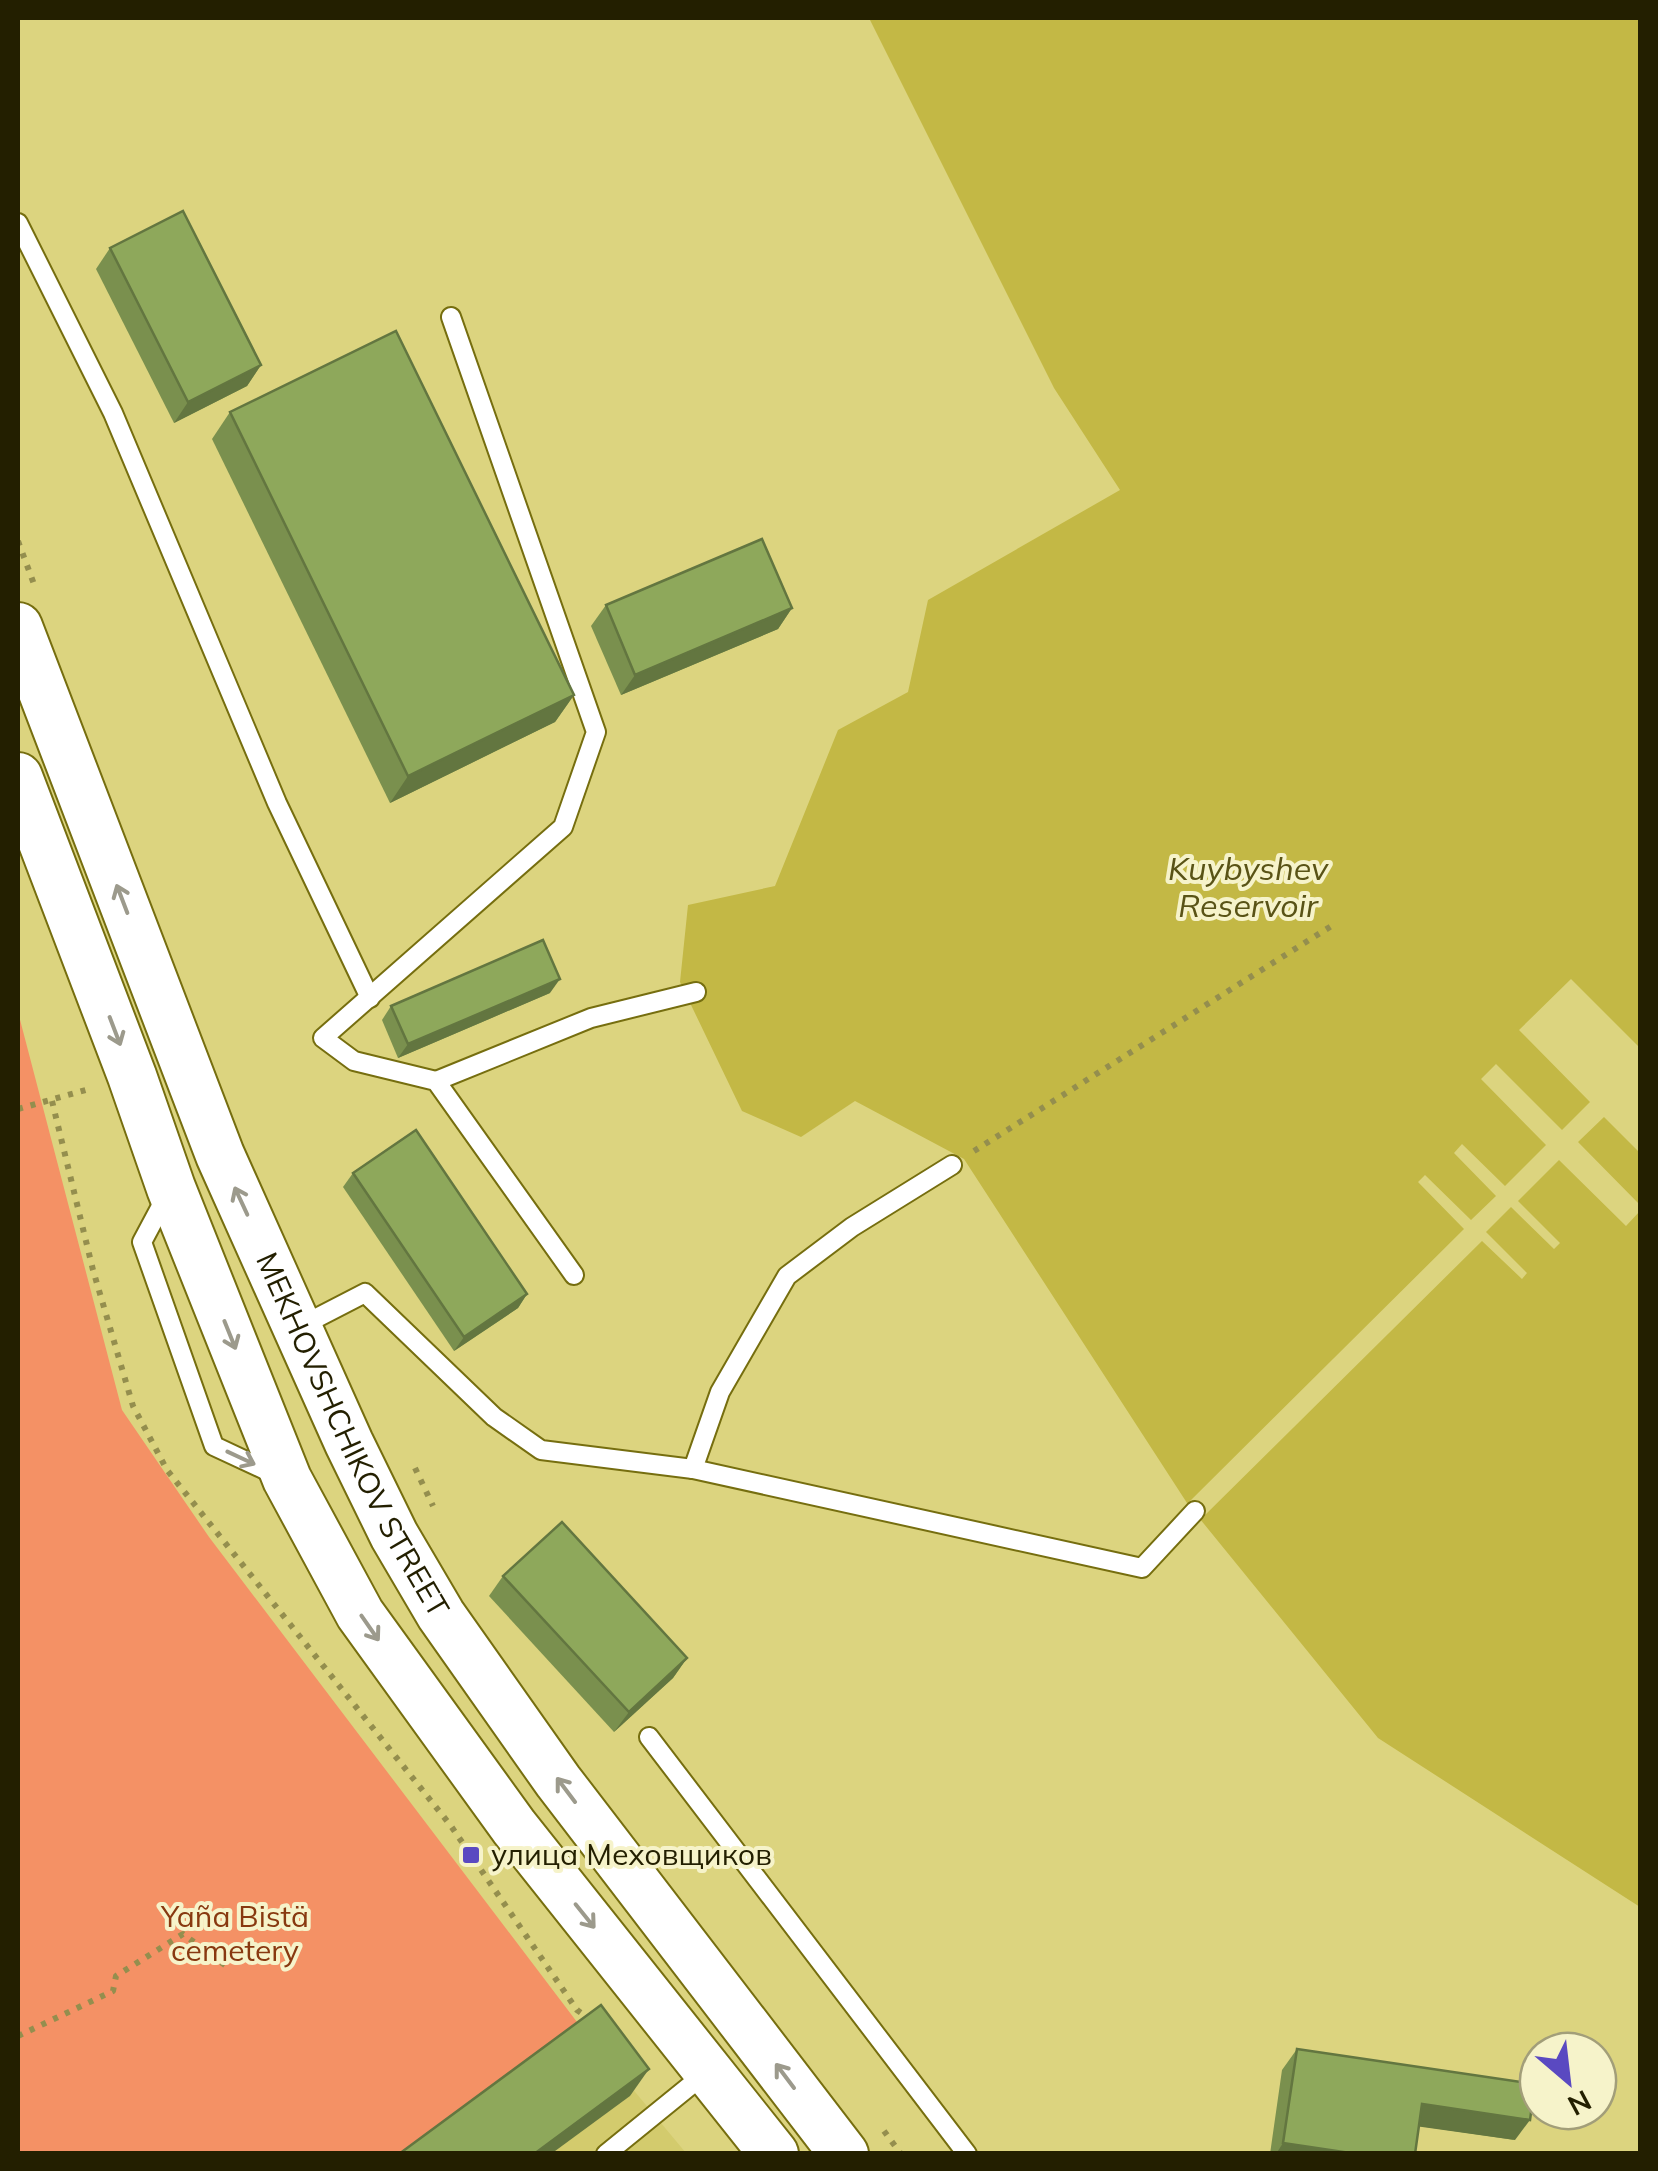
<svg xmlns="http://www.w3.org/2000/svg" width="1658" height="2171" viewBox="0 0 1658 2171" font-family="Mulish,sans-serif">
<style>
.built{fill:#d3cb6d}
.green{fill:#f49165}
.water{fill:#c3b845}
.pier{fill:#dcd47f}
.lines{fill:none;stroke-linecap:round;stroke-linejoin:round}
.lane-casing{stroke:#766e0f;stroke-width:22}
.secondary-casing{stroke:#766e0f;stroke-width:52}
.path{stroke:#948e4e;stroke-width:6;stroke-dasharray:5 8;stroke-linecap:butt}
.lane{stroke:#fff;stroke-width:18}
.secondary{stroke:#fff;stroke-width:48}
.wall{fill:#7a904e}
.shaded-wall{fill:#637640}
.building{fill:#8ea85b;stroke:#637640;stroke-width:2.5}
.oneway{stroke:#9c9a8c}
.poi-dot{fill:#5a49c1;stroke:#f6f3ca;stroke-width:4}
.labels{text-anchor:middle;stroke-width:8;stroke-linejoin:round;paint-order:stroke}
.street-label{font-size:30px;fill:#231f00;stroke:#f6f3ca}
.poi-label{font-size:30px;fill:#231f00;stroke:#f6f3ca;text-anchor:start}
.park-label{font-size:30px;fill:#883910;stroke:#f6f3ca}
.water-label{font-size:32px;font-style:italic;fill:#595316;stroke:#f6f3ca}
</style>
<rect width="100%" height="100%" fill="#dcd47f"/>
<path class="built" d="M 580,2026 L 686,2153 L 413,2154 Z"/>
<path class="green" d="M 18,1012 L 122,1410 L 209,1537 L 580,2026 L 413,2153 L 18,2153 Z"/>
<path class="water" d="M 869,18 L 1640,18 L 1640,1907 L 1378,1738 L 1187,1503 L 964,1159 L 855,1101 L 801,1137 L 742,1111 L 680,982 L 688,905 L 775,886 L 838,730 L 908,692 L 928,600 L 1120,490 L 1054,388 Z"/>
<path class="pier" d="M 1571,979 L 1640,1048 L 1640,1153 L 1604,1117 L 1578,1142 L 1640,1205 L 1640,1211 L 1626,1226 L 1559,1160 L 1518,1201 L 1560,1243 L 1554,1249 L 1511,1207 L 1486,1232 L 1527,1273 L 1522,1279 L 1482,1241 L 1202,1518 L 1188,1503 L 1464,1229 L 1418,1182 L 1425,1175 L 1471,1220 L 1496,1196 L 1454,1153 L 1462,1144 L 1505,1186 L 1546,1145 L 1481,1079 L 1496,1064 L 1562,1130 L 1590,1102 L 1519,1030 Z"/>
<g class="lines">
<defs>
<g id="lane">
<path d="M 18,223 L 113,413 L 277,803 L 370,998"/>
<path d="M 451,317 L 596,732 L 563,827 L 323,1038 L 354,1061 L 436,1081 L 574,1275"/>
<path d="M 436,1081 L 591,1018 L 696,992"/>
<path d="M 166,1197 L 142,1242 L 214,1446 L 274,1474"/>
<path d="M 301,1326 L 365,1293 L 494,1417 L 541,1450 L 693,1469 L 1142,1568 L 1195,1511"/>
<path d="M 693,1469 L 720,1392 L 787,1276 L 852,1227 L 952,1165"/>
<path d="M 649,1737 L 967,2154"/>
<path d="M 606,2154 L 707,2072"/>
</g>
<g id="secondary">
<path id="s1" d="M 18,627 L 220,1155 L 349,1443 L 394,1535 L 441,1615 L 558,1781 L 844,2154"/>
<path d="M 18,777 L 132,1076 L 171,1188 L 287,1479 L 360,1614 L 514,1827 L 774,2154"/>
</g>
</defs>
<use href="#lane" class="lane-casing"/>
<use href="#secondary" class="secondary-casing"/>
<g class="path">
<path d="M 18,541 L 35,587"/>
<path d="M 52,1101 L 93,1270 L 133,1406 L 167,1470 L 451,1826 L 577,2010 L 591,2020"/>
<path d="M 18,1109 L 93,1088"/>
<path d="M 974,1151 L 1333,925"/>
<path d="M 415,1468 L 433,1506"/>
<path d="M 18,2036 L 113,1991 L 116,1976 L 183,1934 L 225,1965"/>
<path d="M 884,2131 L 901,2154"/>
</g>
<use href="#lane" class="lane"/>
<use href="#secondary" class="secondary"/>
</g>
<g class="wall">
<path d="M 110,248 L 261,365 L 247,386 L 174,423 L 96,269 Z"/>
<path d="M 230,412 L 574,695 L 555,722 L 390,803 L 212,439 Z"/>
<path d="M 606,605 L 792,608 L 778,629 L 621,695 L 591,626 Z"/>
<path d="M 550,993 L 398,1058 L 382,1020 L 391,1006 Z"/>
<path d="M 353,1173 L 527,1294 L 518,1308 L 454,1351 L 343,1187 Z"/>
<path d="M 503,1576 L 687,1658 L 673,1678 L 614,1732 L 489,1596 Z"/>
<path d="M 1297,2049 L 1515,2140 L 1419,2126 L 1415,2154 L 1270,2154 L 1282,2070 Z"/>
</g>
<g class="shaded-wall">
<path d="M 261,365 L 247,386 L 174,423 L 188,402 Z"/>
<path d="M 792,608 L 778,629 L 621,695 L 635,675 Z"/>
<path d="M 574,695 L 555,722 L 390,803 L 408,776 Z"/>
<path d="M 560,979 L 550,993 L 398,1058 L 408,1044 Z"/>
<path d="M 527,1294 L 518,1308 L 454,1351 L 464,1337 Z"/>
<path d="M 687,1658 L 673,1678 L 614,1732 L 629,1712 Z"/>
<path d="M 649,2069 L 630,2096 L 551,2154 L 534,2154 Z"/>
<path d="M 1422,2104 L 1530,2120 L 1515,2140 L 1408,2125 Z"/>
<path d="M 1283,2143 L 1357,2154 L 1276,2154 Z"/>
</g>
<g class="building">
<path d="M 183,211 L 261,365 L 188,402 L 110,248 Z"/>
<path d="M 396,331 L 574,695 L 408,776 L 230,412 Z"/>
<path d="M 762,539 L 792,608 L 635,675 L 606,605 Z"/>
<path d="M 543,940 L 560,979 L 408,1044 L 391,1006 Z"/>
<path d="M 416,1130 L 527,1294 L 464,1337 L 353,1173 Z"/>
<path d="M 562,1522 L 687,1658 L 629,1712 L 503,1576 Z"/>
<path d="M 601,2005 L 649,2069 L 534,2154 L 399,2154 Z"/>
<path d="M 1297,2049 L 1535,2084 L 1530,2120 L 1422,2104 L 1415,2154 L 1357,2154 L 1283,2143 Z"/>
</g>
<defs><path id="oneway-shaft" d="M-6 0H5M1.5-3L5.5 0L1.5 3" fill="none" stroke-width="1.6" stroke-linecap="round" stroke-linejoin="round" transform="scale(2.5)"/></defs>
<g class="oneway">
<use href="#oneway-shaft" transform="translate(122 899) rotate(-111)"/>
<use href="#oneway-shaft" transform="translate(115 1031) rotate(69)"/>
<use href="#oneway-shaft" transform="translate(241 1201) rotate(-115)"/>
<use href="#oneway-shaft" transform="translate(230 1335) rotate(68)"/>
<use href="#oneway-shaft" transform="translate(241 1458) rotate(25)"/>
<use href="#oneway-shaft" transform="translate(370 1628) rotate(55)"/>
<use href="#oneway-shaft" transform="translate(566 1790) rotate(-127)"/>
<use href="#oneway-shaft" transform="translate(585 1916) rotate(51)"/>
<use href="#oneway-shaft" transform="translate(785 2076) rotate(-127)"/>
</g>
<rect class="poi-dot" x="461" y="1845" width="20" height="20" rx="5"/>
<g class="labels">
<g class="street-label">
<text dy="10" stroke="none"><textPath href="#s1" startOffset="875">MEKHOVSHCHIKOV STREET</textPath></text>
</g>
<g class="poi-label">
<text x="491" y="1865">улица Меховщиков</text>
</g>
<g class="park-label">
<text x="235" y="1927">Yaña Bistä<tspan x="235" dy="34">cemetery</tspan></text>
</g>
<g class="water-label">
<text x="1248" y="880">Kuybyshev<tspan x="1248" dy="37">Reservoir</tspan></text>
</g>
</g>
<rect width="1658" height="2171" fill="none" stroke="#231f00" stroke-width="40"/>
<g transform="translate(1568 2081) rotate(152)"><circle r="48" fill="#f6f3ca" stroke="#a29e79" stroke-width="2.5"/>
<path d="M0-8L18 38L0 25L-18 38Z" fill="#5a49c1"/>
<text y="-15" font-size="28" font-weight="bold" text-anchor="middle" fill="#231f00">N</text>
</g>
</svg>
